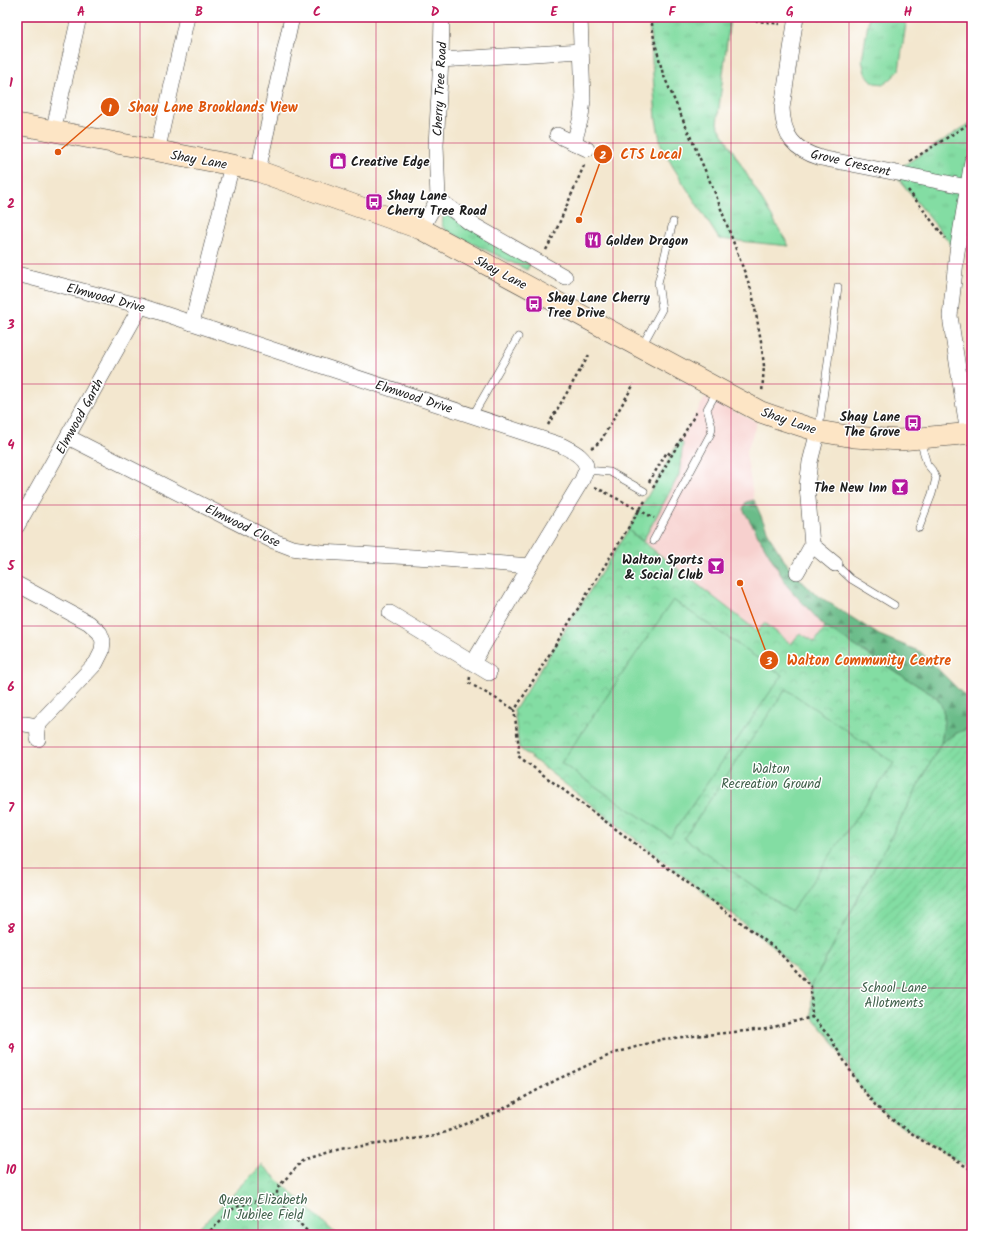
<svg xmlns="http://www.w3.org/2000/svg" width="989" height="1252" viewBox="0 0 989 1252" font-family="Kalam,sans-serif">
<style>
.built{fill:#f7d0ce}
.grass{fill:url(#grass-tufts);stroke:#507c60}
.forest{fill:url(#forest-firs);stroke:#436c52}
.park{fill:url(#park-crowns);stroke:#507c60}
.garden{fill:url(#garden-furrows);stroke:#507c60}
.pitch{fill:#83dda3;stroke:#507c60}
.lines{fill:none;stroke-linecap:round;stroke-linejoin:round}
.lane-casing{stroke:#3c3a37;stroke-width:8}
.street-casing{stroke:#3c3a37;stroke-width:16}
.secondary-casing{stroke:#3c3a37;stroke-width:22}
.path{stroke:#3c3a37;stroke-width:2.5;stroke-dasharray:3 3;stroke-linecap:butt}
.lane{stroke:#fff;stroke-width:7}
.street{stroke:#fff;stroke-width:15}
.secondary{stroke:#fde5c5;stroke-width:21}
.grid{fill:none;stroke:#c2185b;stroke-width:1;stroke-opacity:0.55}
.labels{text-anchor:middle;stroke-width:3;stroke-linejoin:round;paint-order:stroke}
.street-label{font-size:13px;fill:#1c1c1c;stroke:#fff}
.poi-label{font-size:13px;font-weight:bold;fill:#1c1c1c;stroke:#fff;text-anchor:start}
.park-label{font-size:13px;fill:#40604b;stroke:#fff}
.leader{fill:none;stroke:#de560d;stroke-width:1.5}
.callout-dot{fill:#de560d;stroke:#fff;stroke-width:1.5}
.mark-label{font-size:12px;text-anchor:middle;font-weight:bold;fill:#fff}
.callout-label{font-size:14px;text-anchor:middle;font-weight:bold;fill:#de560d;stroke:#fff;stroke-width:3;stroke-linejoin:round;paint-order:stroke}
.neatline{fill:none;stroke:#c2185b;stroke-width:1.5}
.grid-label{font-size:13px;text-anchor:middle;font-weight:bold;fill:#c2185b}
</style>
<defs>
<pattern id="grass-tufts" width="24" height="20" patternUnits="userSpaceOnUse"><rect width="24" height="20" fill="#83dda3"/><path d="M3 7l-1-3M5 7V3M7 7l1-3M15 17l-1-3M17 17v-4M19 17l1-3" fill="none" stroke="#71bd8c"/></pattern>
<pattern id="forest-firs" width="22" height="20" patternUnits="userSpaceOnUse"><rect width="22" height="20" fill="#6abc89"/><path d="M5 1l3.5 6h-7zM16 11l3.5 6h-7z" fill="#56986f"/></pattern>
<pattern id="park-crowns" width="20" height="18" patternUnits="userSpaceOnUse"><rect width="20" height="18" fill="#83dda3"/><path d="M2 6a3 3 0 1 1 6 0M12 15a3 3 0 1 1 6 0" fill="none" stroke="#71bd8c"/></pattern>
<pattern id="garden-furrows" width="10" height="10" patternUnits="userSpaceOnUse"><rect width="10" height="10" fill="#83dda3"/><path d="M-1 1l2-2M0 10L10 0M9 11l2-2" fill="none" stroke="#71bd8c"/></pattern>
</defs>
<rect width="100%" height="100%" fill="#fff"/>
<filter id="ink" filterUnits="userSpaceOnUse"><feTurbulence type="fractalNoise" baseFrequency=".025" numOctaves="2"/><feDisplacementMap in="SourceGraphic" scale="8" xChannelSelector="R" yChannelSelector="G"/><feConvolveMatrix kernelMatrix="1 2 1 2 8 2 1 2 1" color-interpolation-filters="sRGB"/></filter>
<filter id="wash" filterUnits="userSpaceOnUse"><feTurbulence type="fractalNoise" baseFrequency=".012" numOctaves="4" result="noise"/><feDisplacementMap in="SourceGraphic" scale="16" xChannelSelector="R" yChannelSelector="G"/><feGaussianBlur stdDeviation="0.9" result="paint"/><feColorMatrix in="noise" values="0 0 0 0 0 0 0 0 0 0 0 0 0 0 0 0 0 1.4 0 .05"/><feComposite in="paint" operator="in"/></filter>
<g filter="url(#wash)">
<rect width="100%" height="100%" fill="#f3e7cf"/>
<path class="built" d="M 705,398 L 757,422 L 746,453 L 754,500 L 746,502 L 801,602 L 825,627 L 815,643 L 791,644 L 765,623 L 758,632 L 643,541 L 679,475 L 683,443 L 680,440 Z"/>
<g class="grass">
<path d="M 649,17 L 730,17 L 717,124 L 789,246 L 719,239 L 673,167 L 661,145 L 656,119 Z"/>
<path d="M 869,17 L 907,17 L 899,70 L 892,78 L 884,84 L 874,83 L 865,73 L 862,60 Z"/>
<path d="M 972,122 L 972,161 L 957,252 L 893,172 Z"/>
<path d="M 446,213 L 530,264 L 527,270 L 445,230 L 442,225 L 443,216 Z"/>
<path d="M 680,440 L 683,443 L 679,475 L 643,541 L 628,530 Z"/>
</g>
<path class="forest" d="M 754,500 L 771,539 L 784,560 L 799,579 L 817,595 L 879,635 L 921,652 L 972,703 L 972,727 L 957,733 L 941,743 L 944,715 L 937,698 L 825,627 L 788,587 L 743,509 L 746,502 Z"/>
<g class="park">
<path d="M 628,530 L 757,631 L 765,623 L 791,644 L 800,633 L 815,642 L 825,627 L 937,698 C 948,714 943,725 941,743 L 811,987 L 775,948 L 519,748 L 514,709 L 516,708 Z"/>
<path d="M 262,1165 L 337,1235 L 192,1235 Z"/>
</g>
<path class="garden" d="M 972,727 L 972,1170 L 923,1141 L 898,1124 L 877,1107 L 861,1088 L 829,1036 L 812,1017 L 811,987 L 941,743 L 957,733 Z"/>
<g class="pitch">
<path d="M 673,600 L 782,675 L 670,837 L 561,763 Z"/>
<path d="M 786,689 L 894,763 L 791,912 L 684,838 Z"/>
</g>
</g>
<g filter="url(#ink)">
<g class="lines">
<defs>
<g id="lane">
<path d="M 642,346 L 662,309 L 658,283 L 673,222"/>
<path d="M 473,415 L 518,337"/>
<path d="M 819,428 L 838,287"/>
<path d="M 586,470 L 610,472 L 644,491"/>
<path d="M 919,528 L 932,494 L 936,478 L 932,470 L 927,464 L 920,440"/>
<path d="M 653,541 L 711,433 L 712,427 L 707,409 L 717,391"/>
<path d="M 835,564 L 851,579 L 894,605"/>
</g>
<g id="street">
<path d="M 796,17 L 782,108 C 783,136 794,150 821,158 L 968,187"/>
<path d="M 441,60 L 581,51"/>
<path d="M 53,132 L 79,17"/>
<path d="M 557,135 L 587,149"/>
<path d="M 574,143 L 581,117 L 583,100 L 580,17"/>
<path d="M 157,152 L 187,17"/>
<path d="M 258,171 L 292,17"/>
<path d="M 438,199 L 470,223 L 565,277"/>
<path d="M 421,229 L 438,199 L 436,145 L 441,60 L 442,17"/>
<path d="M 17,274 L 141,306 L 192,323 L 561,445 C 570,450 588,457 586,470 C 585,473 583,477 582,480 L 530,566 L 473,663"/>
<path d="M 192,323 L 232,165"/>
<path d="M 968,434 L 950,316 L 957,252 L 972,161"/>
<path d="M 68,437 L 271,540 L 292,548 L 320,552 L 432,558 L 530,566"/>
<path d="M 17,526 L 141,306"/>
<path d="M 812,545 L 807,486 L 810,462 L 818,431"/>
<path d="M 797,572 L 812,545 L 835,564"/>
<path d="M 17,584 L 89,623 L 100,633 L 103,641 L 102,651 L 96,663 L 37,726"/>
<path d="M 390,613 L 489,673"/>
<path d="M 25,724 L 37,726 L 38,739"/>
</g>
<path id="secondary" d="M 17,124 L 232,165 L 258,171 L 421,229 L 718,389 L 761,412 L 784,420 L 818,431 L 854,437 L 900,440 L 972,433"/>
</defs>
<use href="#lane" class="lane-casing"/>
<use href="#street" class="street-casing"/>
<use href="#secondary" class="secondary-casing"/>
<g class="path">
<path d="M 651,17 L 654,39 L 663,74 L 715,193 L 752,292 L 761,341 L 764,366 L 762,393"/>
<path d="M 731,17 L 780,24"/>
<path d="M 910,161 L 972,122"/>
<path d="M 908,190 L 945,238"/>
<path d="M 546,250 L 555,233 L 585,163"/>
<path d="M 548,425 L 589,355"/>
<path d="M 591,448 L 600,442 L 634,384"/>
<path d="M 649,482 L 667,452 L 671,455"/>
<path d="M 595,487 L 654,518"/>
<path d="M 653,488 L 697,411"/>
<path d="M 645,501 L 516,708 L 514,709 L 519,748 L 518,756 L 775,948 L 811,987 L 812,1017 L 829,1036 L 861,1088 L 877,1107 L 898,1124 L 923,1141 L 972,1170"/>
<path d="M 470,677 L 469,683 L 514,709"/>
<path d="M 206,1235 L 230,1211 L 236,1207 L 261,1200 L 277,1194"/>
<path d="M 311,1235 L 283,1206 L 277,1194 L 277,1189 L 281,1184 L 303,1160 L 340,1149 L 435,1136 L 497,1112 L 558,1079 L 612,1054 L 663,1039 L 766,1029 L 812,1017"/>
</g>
<use href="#lane" class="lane"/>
<use href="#street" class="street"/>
<use href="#secondary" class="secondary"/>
</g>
</g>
<path class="grid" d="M 140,17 L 140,1235M 258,17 L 258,1235M 376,17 L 376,1235M 494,17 L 494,1235M 613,17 L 613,1235M 731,17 L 731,1235M 849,17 L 849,1235M 17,143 L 972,143M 17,264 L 972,264M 17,384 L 972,384M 17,505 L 972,505M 17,626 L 972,626M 17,747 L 972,747M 17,868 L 972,868M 17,988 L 972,988M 17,1109 L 972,1109"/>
<defs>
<symbol id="shop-square" viewBox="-11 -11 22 22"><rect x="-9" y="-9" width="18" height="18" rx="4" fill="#b5179e" stroke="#fff"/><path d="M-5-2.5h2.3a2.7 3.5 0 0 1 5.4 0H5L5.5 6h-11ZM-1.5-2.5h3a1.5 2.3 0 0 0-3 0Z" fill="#fff"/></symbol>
<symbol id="bus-square" viewBox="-11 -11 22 22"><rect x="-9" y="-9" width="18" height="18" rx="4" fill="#b5179e" stroke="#fff"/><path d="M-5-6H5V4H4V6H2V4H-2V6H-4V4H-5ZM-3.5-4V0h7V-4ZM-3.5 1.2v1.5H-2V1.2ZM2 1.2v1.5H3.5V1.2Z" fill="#fff"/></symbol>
<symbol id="restaurant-square" viewBox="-11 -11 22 22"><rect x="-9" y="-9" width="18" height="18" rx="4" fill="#b5179e" stroke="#fff"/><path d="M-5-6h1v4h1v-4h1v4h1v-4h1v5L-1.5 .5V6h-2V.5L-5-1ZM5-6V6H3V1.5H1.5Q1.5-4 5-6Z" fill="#fff"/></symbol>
<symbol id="bar-square" viewBox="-11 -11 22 22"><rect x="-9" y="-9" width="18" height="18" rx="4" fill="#b5179e" stroke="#fff"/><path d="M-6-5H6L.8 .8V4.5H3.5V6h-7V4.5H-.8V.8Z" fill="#fff"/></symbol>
</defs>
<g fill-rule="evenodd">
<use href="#shop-square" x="328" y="151" width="20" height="20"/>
<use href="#bus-square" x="364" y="192" width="20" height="20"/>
<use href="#restaurant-square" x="583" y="230" width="20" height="20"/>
<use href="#bus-square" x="524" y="294" width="20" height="20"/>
<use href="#bus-square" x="903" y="413" width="20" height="20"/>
<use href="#bar-square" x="890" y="477" width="20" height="20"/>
<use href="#bar-square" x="706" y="556" width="20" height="20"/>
</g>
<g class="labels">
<g class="street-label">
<text transform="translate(439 89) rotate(-87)" y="5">Cherry Tree Road</text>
<text transform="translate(199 159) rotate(10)" y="5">Shay Lane</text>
<text transform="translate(851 162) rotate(13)" y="5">Grove Crescent</text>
<text transform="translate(501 272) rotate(28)" y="5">Shay Lane</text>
<text transform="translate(106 297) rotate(15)" y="5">Elmwood Drive</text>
<text transform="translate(414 396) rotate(18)" y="5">Elmwood Drive</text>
<text transform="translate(79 416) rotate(-61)" y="5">Elmwood Garth</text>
<text transform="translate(789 420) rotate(19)" y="5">Shay Lane</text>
<text transform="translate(243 525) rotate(26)" y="5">Elmwood Close</text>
</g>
<g class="poi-label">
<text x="351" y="166">Creative Edge</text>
<text x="387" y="200">Shay Lane<tspan x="387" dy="15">Cherry Tree Road</tspan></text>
<text x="606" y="245">Golden Dragon</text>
<text x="547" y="302">Shay Lane Cherry<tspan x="547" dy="15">Tree Drive</tspan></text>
<text x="900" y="421" text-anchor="end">Shay Lane<tspan x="900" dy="15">The Grove</tspan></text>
<text x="887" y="492" text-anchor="end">The New Inn</text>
<text x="703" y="564" text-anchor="end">Walton Sports<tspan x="703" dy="15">&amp; Social Club</tspan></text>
</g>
<g class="park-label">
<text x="771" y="773">Walton<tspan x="771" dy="15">Recreation Ground</tspan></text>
<text x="894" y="992">School Lane<tspan x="894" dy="15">Allotments</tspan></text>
<text x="263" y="1204">Queen Elizabeth<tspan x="263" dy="15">II Jubilee Field</tspan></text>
</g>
</g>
<path class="leader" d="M58 152L110 107M579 220L603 154M740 583L769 660"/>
<g class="callout-dot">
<circle cx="58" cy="152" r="4"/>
<circle cx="579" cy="220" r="4"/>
<circle cx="740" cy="583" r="4"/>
<circle cx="110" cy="107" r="10"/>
<circle cx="603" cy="154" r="10"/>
<circle cx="769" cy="660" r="10"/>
</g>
<g class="mark-label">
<text x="110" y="112">1</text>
<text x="603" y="159">2</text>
<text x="769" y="665">3</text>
</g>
<g class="callout-label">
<text x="213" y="112">Shay Lane Brooklands View</text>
<text x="651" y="159">CTS Local</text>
<text x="869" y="665">Walton Community Centre</text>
</g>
<rect width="989" height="1252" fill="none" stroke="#fff" stroke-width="44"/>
<rect x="22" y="22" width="945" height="1208" class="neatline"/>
<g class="grid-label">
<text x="81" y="16">A</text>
<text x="199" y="16">B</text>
<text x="317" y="16">C</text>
<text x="435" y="16">D</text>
<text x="554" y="16">E</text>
<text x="672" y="16">F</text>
<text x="790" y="16">G</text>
<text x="908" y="16">H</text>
<text x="11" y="87">1</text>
<text x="11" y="208">2</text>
<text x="11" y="329">3</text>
<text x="11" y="449">4</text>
<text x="11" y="570">5</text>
<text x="11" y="691">6</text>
<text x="11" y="812">7</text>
<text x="11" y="933">8</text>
<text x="11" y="1053">9</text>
<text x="11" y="1174">10</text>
</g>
</svg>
